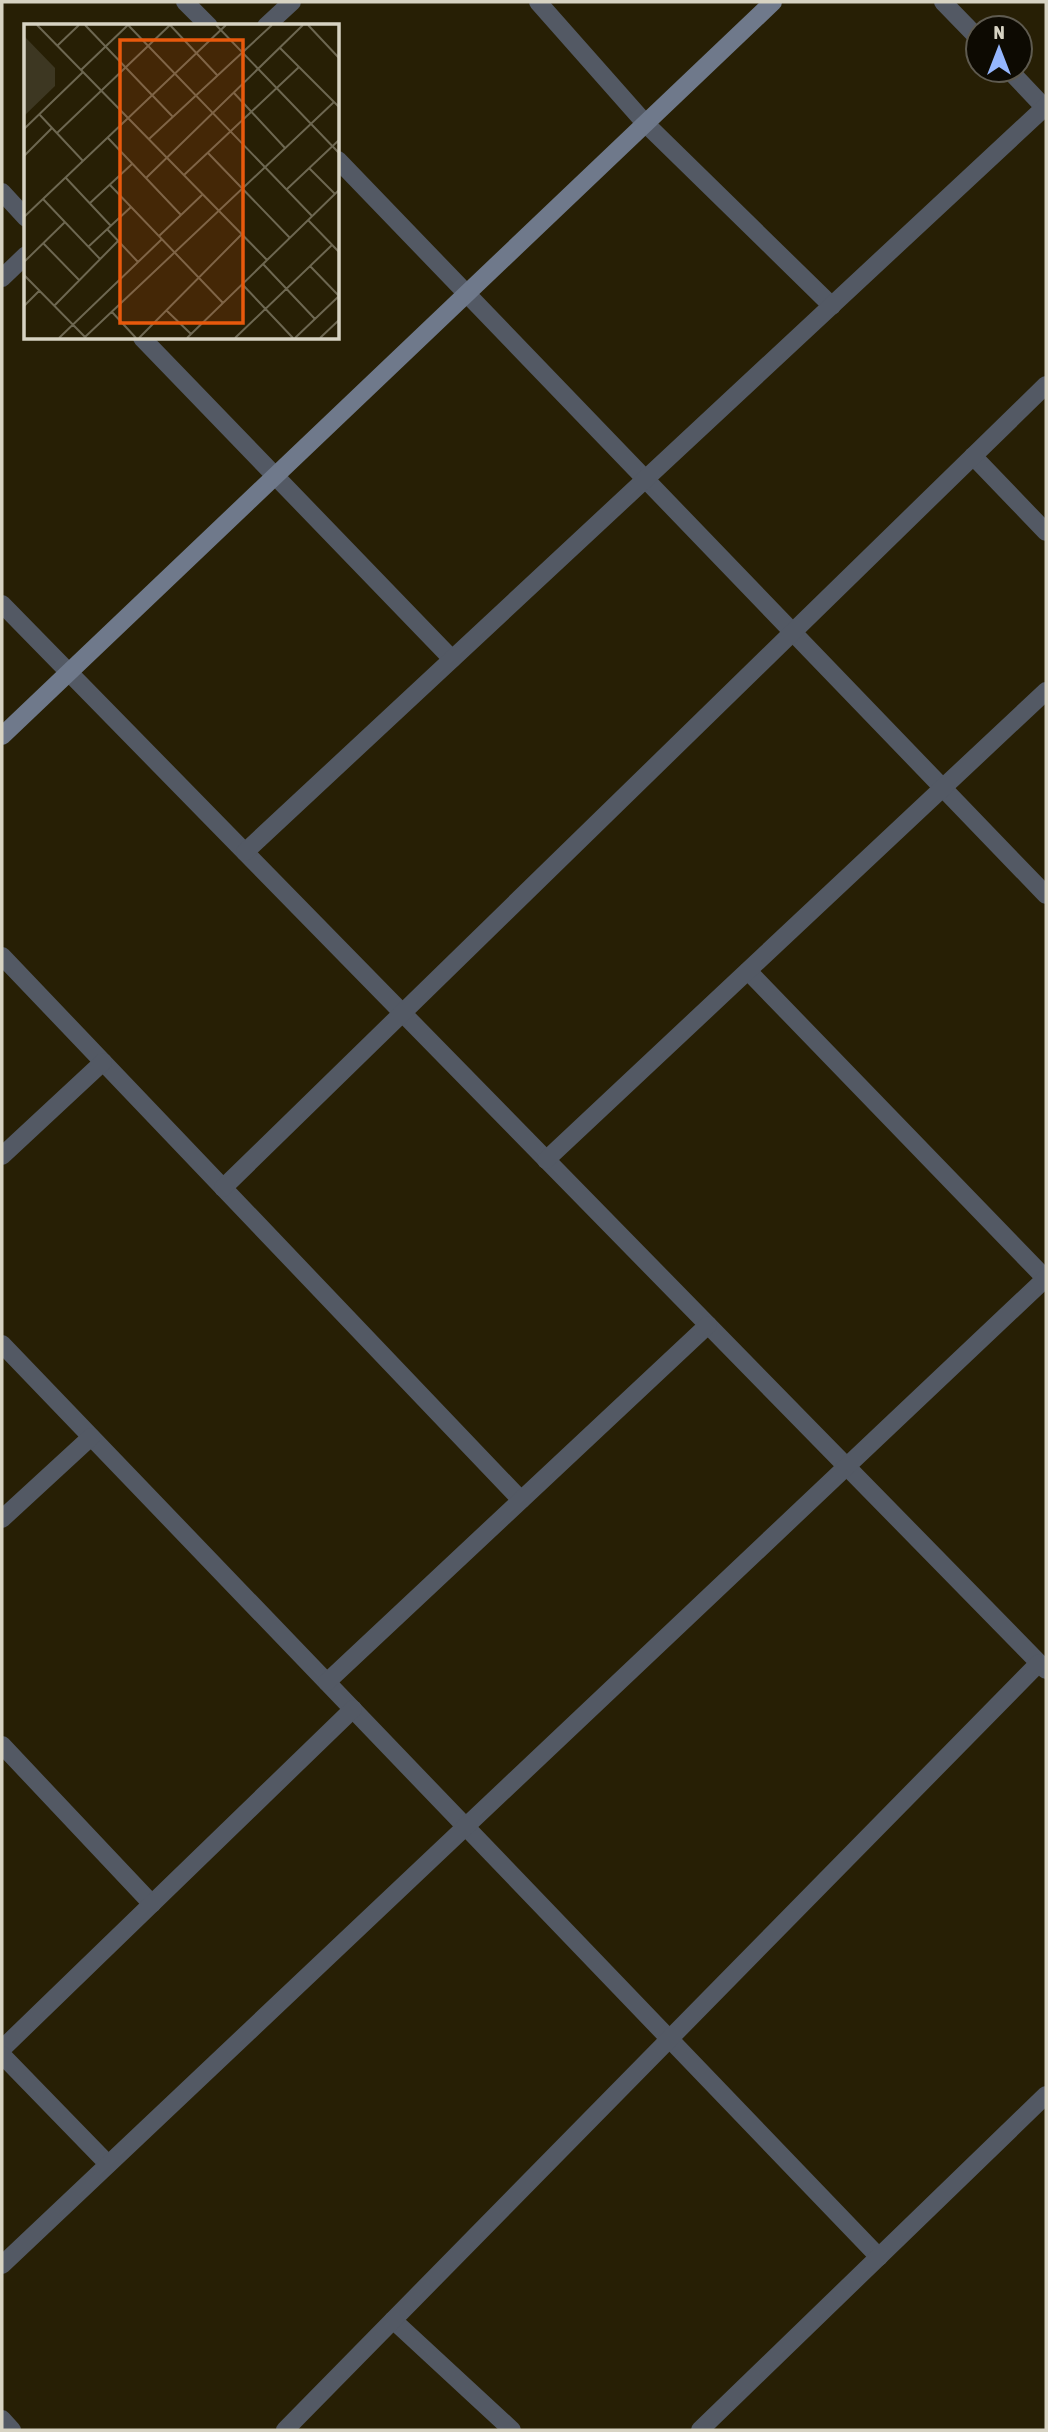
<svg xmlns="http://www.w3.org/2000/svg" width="1048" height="2432" viewBox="0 0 1048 2432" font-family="'Asap Condensed',sans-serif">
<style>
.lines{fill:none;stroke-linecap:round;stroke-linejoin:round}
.street{stroke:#535964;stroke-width:18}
.secondary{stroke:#6f798b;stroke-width:18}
.inset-road{fill:none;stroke:#6d6751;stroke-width:2}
.view{fill:#e8590c;fill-opacity:0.15;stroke:#e8590c;stroke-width:3.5}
.inset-edge{fill:none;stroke:#d7d3c3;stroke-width:3.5}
</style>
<rect width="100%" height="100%" fill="#271f05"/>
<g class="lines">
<g class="street">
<path d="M 185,2 L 209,26"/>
<path d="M 538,2 L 645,123 L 832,306"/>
<path d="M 943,2 L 978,38"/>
<path d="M 266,26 L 292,2"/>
<path d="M 1009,70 L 1046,109"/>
<path d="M 338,160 L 1046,895"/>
<path d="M 2,192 L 26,218"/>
<path d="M 2,278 L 26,255"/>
<path d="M 142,338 L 452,659"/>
<path d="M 973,456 L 1046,532"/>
<path d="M 2,604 L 1046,1670"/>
<path d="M 245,852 L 1046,106"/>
<path d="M 2,956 L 521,1500"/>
<path d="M 748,971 L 1046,1279"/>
<path d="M 2,1156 L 103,1062"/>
<path d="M 546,1160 L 1046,691"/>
<path d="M 223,1188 L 1046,385"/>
<path d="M 2,1344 L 879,2257"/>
<path d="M 2,1519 L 91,1437"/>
<path d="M 327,1682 L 708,1325"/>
<path d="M 2,1745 L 152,1904"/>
<path d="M 2,2049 L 353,1709"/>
<path d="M 2,2055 L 108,2164"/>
<path d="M 2,2265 L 1046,1278"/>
<path d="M 393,2320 L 512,2430"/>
<path d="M 2,2419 L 12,2430"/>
<path d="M 285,2430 L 1039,1663"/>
<path d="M 700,2430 L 1046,2095"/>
</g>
<path class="secondary" d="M 2,736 L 773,2"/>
</g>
<g transform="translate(24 24)">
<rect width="315" height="315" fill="#271f05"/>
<path d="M 0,12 L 31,44 L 31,62 L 0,92 Z" fill="#3d3722"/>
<path class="inset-road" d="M 13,1 L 243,236M 61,1 L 149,93M 146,1 L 193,51M 192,1 L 315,129M 284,1 L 315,34M 33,22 L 55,1M 256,24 L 315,83M 57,46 L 104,1 L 288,192M 210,69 L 261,124M 15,90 L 59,137M 0,105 L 59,48M 33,109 L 146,1M 84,114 L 157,191M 125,115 L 248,1M 184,129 L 266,214M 0,132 L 28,104M 285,144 L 311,170M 160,151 L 275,43M 42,154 L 87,202M 122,154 L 279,1M 86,161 L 199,279M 262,166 L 315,116M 19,175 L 76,235M 66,179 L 108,140M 0,193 L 202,1M 284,196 L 315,228M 83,205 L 114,238M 135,212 L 179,170M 19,219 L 55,256M 64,223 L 107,183M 0,238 L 41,198M 239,240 L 291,295M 286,242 L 315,272M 0,251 L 62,314M 218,260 L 269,314M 0,282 L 15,267M 30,282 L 94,217M 142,286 L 167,310M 88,288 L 112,314M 61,313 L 310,78M 35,314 L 138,215M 115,314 L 218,210M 163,314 L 315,166M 211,314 L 308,221M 271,314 L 315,272M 296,314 L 315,296"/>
<path class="view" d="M 96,16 L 219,16 L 219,299 L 96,299 Z"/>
<rect width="315" height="315" class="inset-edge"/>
</g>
<rect width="1048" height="2432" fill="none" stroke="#d7d3c3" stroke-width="7"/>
<g transform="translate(999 49)"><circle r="33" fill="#0d0a02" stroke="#5e5a4f" stroke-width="2"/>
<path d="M0-5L12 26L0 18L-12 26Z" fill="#95b6fd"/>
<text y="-10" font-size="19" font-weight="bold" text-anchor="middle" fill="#d7d3c3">N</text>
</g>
</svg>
